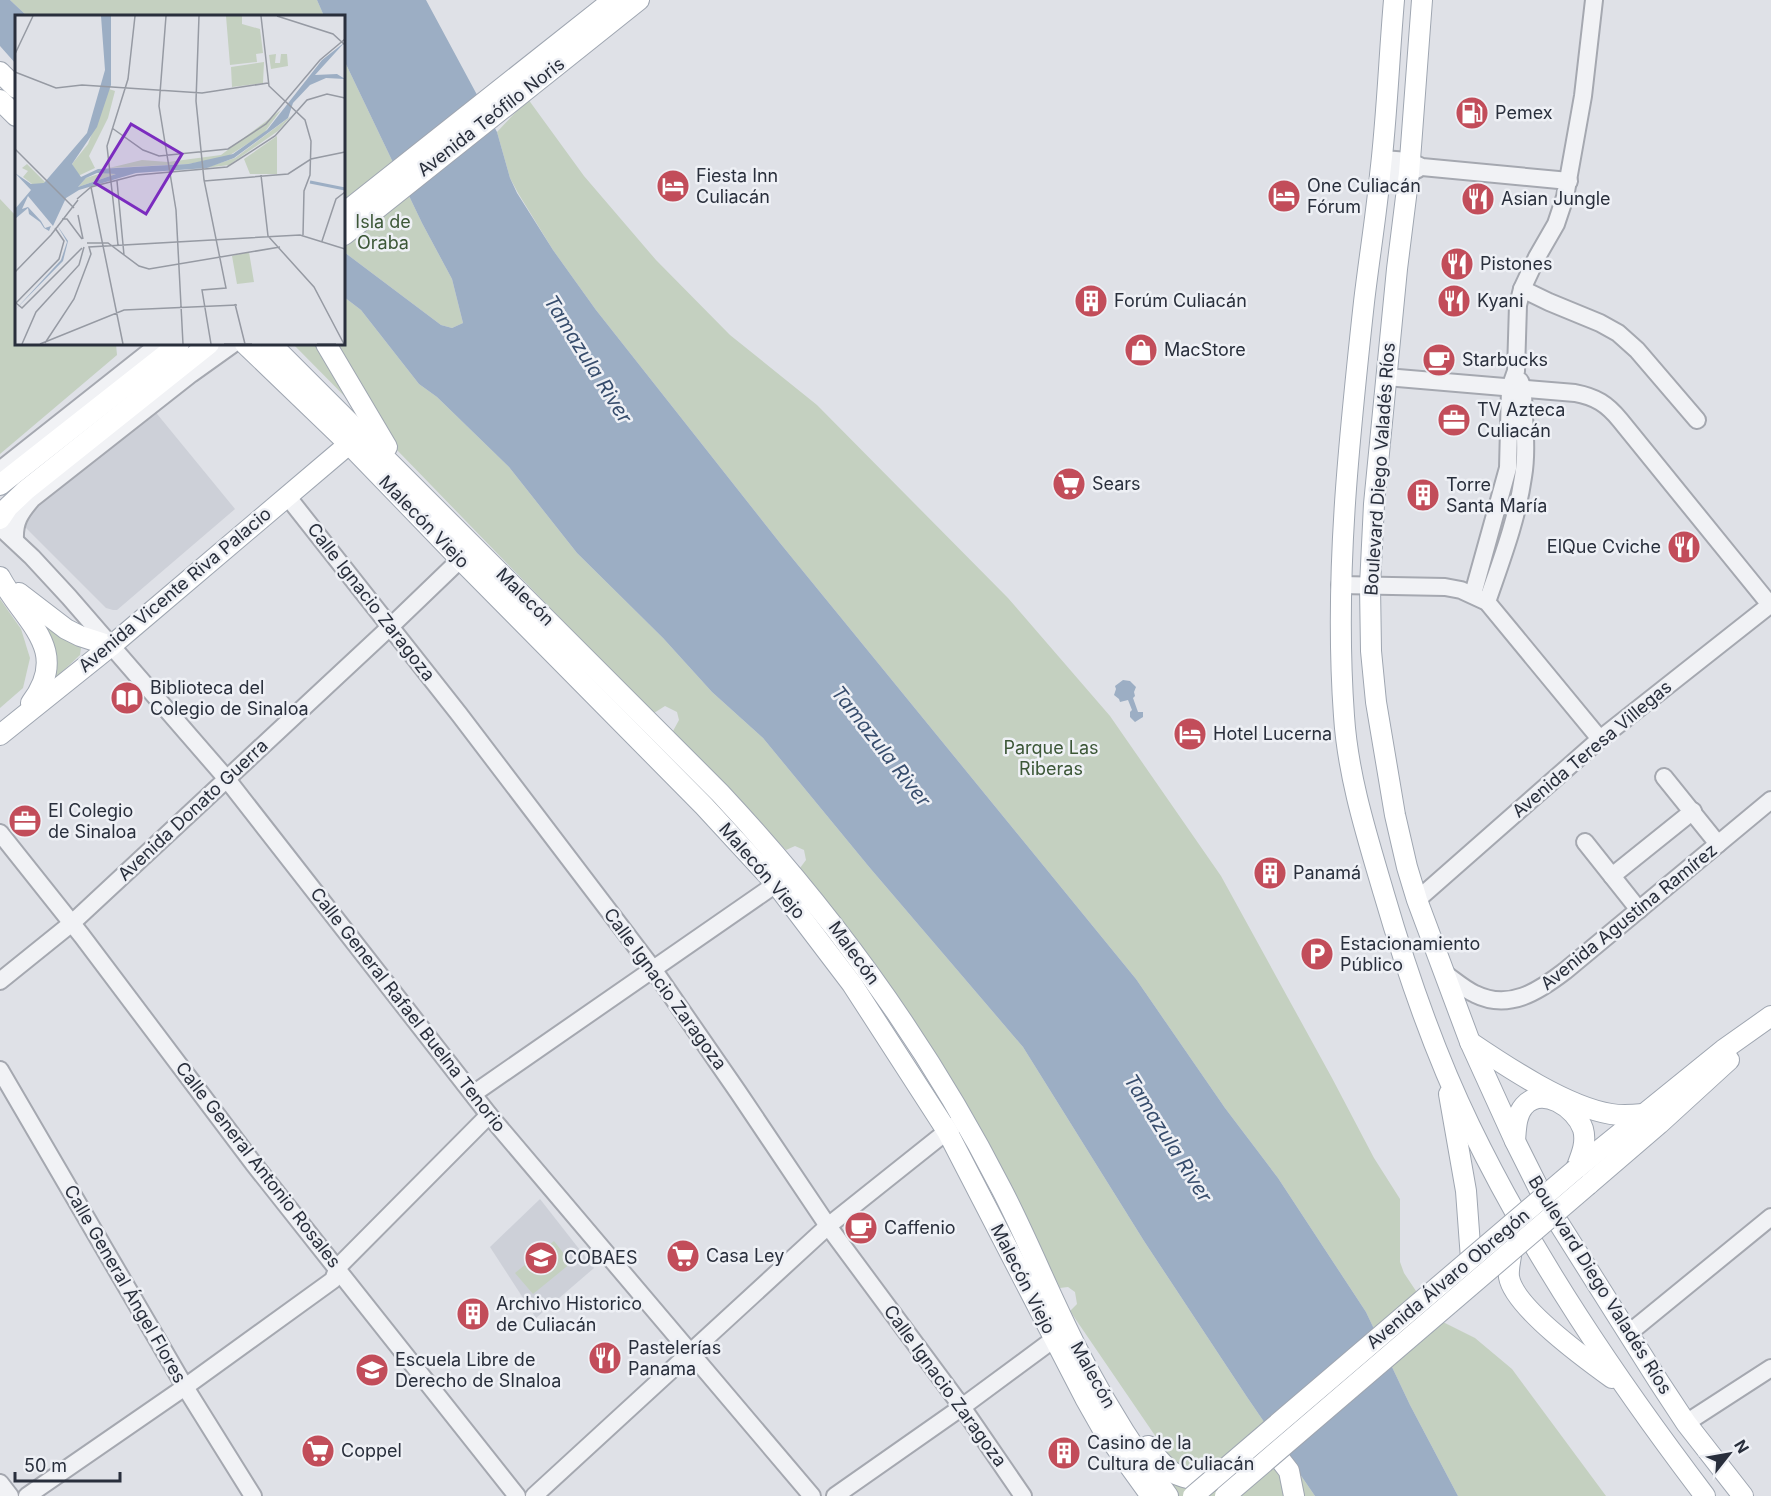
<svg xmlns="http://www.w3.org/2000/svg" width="1771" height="1496" viewBox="0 0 1771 1496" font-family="Inter,sans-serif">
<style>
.built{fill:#cdd0d8}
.green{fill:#c4d0c0}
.water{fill:#9caec4}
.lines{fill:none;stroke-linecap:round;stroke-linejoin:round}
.minor-casing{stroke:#a5a8b0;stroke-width:20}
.major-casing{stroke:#9fa6b1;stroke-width:22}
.minor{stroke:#f1f2f5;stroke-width:16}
.major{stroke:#fff;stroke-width:20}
.major-bridge-casing{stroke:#9fa6b1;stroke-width:22;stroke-linecap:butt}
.major-bridge{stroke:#fff;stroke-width:20}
.labels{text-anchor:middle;stroke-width:5;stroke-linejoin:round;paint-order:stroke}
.poi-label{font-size:18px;fill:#292f3c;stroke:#eef0f5;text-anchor:start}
.street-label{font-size:18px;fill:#292f3c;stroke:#eef0f5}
.park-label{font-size:18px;fill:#3c5737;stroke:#eef0f5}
.water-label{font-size:20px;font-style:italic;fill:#374d6d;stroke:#eef0f5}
.inset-river{fill:none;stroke:#9caec4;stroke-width:3}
.inset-road{fill:none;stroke:#969aa3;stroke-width:1.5}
.view{fill:#7b2cbf;fill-opacity:0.15;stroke:#7b2cbf;stroke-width:3}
.inset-edge{fill:none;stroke:#292f3c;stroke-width:3}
</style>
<rect width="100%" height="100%" fill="#dfe1e7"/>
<g class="built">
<path d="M 153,409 L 235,509 L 117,610 L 113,610 L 106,608 L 22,524 L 26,512 Z"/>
<path d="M 540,1199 L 594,1268 L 536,1318 L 490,1247 Z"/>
</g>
<g class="green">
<path d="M 10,0 L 317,0 L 324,16 L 27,16 Z"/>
<path d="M 344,60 L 422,223 L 452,279 L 463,323 L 452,328 L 441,325 L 344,252 Z"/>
<path d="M 528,99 L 584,176 L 656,260 L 730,335 L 817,405 L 1008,598 L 1110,716 L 1221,876 L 1332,1078 L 1374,1158 L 1400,1199 L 1400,1262 L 1404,1273 L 1428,1309 L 1441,1321 L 1475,1338 L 1512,1369 L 1606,1496 L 1458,1496 L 1410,1405 L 1366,1312 L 1278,1178 L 1225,1108 L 1136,979 L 780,543 L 596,310 L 553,250 L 518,193 L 510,178 L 497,132 Z"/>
<path d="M 0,199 L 16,216 L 16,344 L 116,344 L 117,355 L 0,454 Z"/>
<path d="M 344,297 L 361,310 L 419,384 L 437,397 L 509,467 L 577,553 L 663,638 L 712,692 L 763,738 L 870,868 L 1023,1047 L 1144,1241 L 1247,1397 L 1315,1496 L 1175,1496 L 1161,1478 L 1171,1459 L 1070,1311 L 1077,1304 L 1075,1292 L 1068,1287 L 1060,1288 L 975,1125 L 920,1036 L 837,915 L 800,868 L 806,860 L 804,850 L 795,846 L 786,850 L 673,731 L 679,720 L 677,712 L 665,706 L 654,713 C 532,591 414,466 293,344 L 344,344 Z"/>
<path d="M 0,599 L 21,629 L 30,658 L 23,688 L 0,708 Z"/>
<path d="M 32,611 L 77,643 L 81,648 L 80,655 L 48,685 C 56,644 57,645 32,611 Z"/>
<path d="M 554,1241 L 571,1263 L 533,1294 L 515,1273 Z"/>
</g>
<g class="water">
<path d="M 0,0 L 10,0 L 27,16 L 16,16 L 16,64 L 0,46 Z"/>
<path d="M 317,0 L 426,0 L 497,132 L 510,178 L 517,193 L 553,250 L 596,310 L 780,543 L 1136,979 L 1225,1108 L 1278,1178 L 1366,1312 L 1410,1405 L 1458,1496 L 1315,1496 L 1247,1397 L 1144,1241 L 1023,1047 L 870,868 L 763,738 L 712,692 L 663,638 L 577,553 L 509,467 L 437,397 L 419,384 L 361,310 L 344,297 L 344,252 L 441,325 L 452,328 L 463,323 L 452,279 L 422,223 L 344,60 L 344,16 L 324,16 Z"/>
<path d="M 1123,680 L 1130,681 L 1136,687 L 1134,692 L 1135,696 L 1133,698 L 1138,712 L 1143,712 L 1143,717 L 1135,722 L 1130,717 L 1130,712 L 1132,710 L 1128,700 L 1120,702 L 1119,699 L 1114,695 L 1116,689 L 1115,686 Z"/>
</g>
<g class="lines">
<defs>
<g id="minor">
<path d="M 1382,159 L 1409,161 L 1422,167 L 1569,181"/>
<path d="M 1380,175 L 1409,173 L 1418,169"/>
<path d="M 1522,289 L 1549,302 L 1600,323 L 1618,333 L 1637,350 L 1697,420"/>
<path d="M 1386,377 L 1575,393 C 1596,397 1607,404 1620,420 L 1771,606"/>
<path d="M 0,470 L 159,344"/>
<path d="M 287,496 L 459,714 L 653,969 L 738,1092 L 828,1226 L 962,1407 L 1023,1496"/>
<path d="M 0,527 L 32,557 L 69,597 L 226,778 L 489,1115 L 812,1496"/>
<path d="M 15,540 C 14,522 20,513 32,499 L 191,374 L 233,344"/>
<path d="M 1340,585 L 1445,587 L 1461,590 L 1487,602 L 1600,739"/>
<path d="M 1473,594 L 1508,468 L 1510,388 L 1516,371 L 1518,305 L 1522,289 L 1537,257 L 1556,224 L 1565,197 L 1583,96 L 1594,0"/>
<path d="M 1487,602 C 1501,561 1517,520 1523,477 C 1528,448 1523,418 1523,389 L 1520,381"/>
<path d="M 1664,777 L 1718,844"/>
<path d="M 0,833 L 82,936 L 253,1163 L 517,1496"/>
<path d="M 1585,842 L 1639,910"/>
<path d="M 1612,876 L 1693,811"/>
<path d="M 1417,900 L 1600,739 L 1771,604"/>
<path d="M 1444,973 C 1454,980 1464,989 1475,994 C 1509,1011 1539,991 1565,971 L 1771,800"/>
<path d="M 0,981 L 72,923 L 390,627 L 468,552"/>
<path d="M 0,1070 L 185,1387 L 253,1496"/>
<path d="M 473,1094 L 776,884"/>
<path d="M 1629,1333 L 1771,1217"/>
<path d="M 1686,1423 L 1771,1368"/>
<path d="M 0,1483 L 10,1496"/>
<path d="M 27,1496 L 185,1387 L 333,1280 L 338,1267 L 489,1115"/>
<path d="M 534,1496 L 828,1226 L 956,1124"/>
<path d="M 835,1496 L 962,1407 L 1054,1339"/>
</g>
<g id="major">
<path d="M 1394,0 C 1389,58 1387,117 1380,175 C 1376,217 1369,259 1364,302 C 1349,439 1334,578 1344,716 C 1348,777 1367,836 1384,894 C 1407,973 1434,1052 1470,1126 C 1534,1258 1617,1380 1705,1496"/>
<path d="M 1422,0 L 1409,173 L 1397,269 L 1374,504 L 1370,586 L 1371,651 L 1376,702 L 1395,815 L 1407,867 L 1417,900 L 1470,1042 L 1515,1141 L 1546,1203 L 1659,1382 L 1686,1423 L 1743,1496"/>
<path d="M 0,72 L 16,88"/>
<path d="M 0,100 L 16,116"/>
<path d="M 344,213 L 613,0"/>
<path d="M 344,235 L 639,0"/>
<path d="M 245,344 L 349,444 L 460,559 L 704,806 L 776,884 L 852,984 L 947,1131 L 1085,1398 L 1102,1428 L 1151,1496"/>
<path d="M 271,344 L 720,793 C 831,912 928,1045 1002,1190 C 1032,1248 1055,1309 1086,1366 C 1110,1411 1138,1455 1168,1496"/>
<path d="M 326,344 L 387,447"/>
<path d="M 0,485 L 179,344"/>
<path d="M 0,519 L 8,507 L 26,490 L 209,344"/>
<path d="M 0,577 C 23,621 72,649 31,703"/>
<path d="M 19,593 L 66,629 L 80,636 L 111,646"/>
<path d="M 0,735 L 111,646 L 349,444"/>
<path d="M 1470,1042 C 1507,1067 1567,1107 1611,1114 C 1622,1116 1633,1115 1643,1114"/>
<path d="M 1449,1094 L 1466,1191 L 1471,1259"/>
<path d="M 1515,1141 C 1516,1129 1516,1115 1524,1106 C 1542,1085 1576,1108 1583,1129 C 1587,1143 1581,1156 1576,1169"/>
<path d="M 1576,1169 L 1723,1050 L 1771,1016"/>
<path d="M 1588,1185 L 1659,1124 L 1729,1060"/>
<path d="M 1512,1249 C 1511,1258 1508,1268 1509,1277 C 1514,1307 1587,1360 1612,1378"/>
<path d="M 1148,1446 C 1170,1475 1175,1477 1210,1482"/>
<path d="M 1275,1453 L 1289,1471 L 1294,1496"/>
</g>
</defs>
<use href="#minor" class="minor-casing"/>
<use href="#major" class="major-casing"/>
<use href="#minor" class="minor"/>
<use href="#major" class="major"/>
<defs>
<g id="major-bridge">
<path d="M 1193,1496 L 1576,1169"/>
<path d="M 1225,1496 L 1588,1185"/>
</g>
</defs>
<use href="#major-bridge" class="major-bridge-casing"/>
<use href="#major-bridge" class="major-bridge"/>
</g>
<defs>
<symbol id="fuel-disc" viewBox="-11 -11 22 22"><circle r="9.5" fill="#c24d5a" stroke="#eef0f5"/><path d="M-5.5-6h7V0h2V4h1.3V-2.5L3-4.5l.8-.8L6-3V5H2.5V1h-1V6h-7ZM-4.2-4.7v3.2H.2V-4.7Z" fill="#fff"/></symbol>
<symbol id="hotel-disc" viewBox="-11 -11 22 22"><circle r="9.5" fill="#c24d5a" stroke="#eef0f5"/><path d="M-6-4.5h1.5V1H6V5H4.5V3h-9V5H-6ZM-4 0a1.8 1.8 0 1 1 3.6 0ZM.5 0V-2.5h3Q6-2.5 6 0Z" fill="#fff"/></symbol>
<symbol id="restaurant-disc" viewBox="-11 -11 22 22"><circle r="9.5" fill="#c24d5a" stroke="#eef0f5"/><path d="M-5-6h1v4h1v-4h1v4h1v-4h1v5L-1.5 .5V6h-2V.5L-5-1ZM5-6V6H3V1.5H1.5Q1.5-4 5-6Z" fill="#fff"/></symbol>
<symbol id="building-disc" viewBox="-11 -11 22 22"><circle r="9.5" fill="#c24d5a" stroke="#eef0f5"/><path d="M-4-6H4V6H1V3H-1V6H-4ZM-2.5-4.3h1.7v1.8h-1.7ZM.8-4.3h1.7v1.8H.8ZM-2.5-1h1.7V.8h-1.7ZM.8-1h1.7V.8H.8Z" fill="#fff"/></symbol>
<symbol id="shop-disc" viewBox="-11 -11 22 22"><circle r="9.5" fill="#c24d5a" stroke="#eef0f5"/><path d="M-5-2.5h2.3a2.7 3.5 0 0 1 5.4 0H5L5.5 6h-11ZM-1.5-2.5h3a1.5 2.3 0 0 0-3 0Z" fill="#fff"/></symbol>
<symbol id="cafe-disc" viewBox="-11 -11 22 22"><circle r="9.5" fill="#c24d5a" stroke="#eef0f5"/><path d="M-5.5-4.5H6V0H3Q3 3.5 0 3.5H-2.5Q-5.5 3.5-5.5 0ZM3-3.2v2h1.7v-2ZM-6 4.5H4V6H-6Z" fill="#fff"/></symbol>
<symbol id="office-disc" viewBox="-11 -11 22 22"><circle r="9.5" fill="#c24d5a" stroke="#eef0f5"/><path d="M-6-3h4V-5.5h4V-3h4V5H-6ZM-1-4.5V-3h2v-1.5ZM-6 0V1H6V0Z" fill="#fff"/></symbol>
<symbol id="supermarket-disc" viewBox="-11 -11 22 22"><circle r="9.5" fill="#c24d5a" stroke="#eef0f5"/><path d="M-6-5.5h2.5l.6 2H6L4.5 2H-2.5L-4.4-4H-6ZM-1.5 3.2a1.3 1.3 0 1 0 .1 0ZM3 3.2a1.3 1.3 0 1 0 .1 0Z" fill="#fff"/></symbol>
<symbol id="library-disc" viewBox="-11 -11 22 22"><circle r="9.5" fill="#c24d5a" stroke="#eef0f5"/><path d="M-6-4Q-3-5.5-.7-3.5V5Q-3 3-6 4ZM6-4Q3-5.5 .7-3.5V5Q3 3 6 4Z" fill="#fff"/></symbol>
<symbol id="parking-disc" viewBox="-11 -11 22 22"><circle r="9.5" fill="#c24d5a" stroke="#eef0f5"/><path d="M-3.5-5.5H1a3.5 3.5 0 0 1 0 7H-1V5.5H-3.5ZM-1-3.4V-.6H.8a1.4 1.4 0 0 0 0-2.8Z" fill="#fff"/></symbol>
<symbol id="school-disc" viewBox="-11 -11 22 22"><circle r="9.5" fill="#c24d5a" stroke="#eef0f5"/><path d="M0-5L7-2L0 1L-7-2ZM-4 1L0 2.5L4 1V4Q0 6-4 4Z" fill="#fff"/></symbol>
<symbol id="university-disc" viewBox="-11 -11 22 22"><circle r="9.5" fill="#c24d5a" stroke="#eef0f5"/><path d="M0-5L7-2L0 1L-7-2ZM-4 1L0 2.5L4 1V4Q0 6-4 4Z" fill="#fff"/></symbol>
</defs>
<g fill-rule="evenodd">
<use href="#fuel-disc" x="1453" y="94" width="38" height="38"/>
<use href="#hotel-disc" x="654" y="167" width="38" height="38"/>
<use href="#hotel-disc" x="1265" y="177" width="38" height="38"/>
<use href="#restaurant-disc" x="1459" y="180" width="38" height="38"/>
<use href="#restaurant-disc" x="1438" y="245" width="38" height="38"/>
<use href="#building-disc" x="1072" y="282" width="38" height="38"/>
<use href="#restaurant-disc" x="1435" y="282" width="38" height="38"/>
<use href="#shop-disc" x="1122" y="331" width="38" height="38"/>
<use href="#cafe-disc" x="1420" y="341" width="38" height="38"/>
<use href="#office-disc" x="1435" y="401" width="38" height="38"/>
<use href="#supermarket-disc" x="1050" y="465" width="38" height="38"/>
<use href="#building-disc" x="1404" y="476" width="38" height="38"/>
<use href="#restaurant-disc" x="1665" y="528" width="38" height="38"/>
<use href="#library-disc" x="108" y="679" width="38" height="38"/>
<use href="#hotel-disc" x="1171" y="715" width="38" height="38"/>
<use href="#office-disc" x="6" y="802" width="38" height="38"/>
<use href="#building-disc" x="1251" y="854" width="38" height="38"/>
<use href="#parking-disc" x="1298" y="935" width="38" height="38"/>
<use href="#cafe-disc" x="842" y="1209" width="38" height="38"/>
<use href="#supermarket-disc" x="664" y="1237" width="38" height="38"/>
<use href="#school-disc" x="522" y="1239" width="38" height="38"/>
<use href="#building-disc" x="454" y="1295" width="38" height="38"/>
<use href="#restaurant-disc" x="586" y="1339" width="38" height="38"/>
<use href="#university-disc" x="353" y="1351" width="38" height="38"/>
<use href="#supermarket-disc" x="299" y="1432" width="38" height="38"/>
<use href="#building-disc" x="1045" y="1434" width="38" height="38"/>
</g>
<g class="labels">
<g class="poi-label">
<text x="1495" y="119">Pemex</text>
<text x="696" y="182">Fiesta Inn<tspan x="696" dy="21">Culiacán</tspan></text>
<text x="1307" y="192">One Culiacán<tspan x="1307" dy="21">Fórum</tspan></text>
<text x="1501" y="205">Asian Jungle</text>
<text x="1480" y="270">Pistones</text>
<text x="1114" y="307">Forúm Culiacán</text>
<text x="1477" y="307">Kyani</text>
<text x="1164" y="356">MacStore</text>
<text x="1462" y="366">Starbucks</text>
<text x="1477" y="416">TV Azteca<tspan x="1477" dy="21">Culiacán</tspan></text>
<text x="1092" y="490">Sears</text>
<text x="1446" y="491">Torre<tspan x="1446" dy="21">Santa María</tspan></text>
<text x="1661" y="553" text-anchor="end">ElQue Cviche</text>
<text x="150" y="694">Biblioteca del<tspan x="150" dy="21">Colegio de Sinaloa</tspan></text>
<text x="1213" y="740">Hotel Lucerna</text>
<text x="48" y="817">El Colegio<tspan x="48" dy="21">de Sinaloa</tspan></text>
<text x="1293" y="879">Panamá</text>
<text x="1340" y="950">Estacionamiento<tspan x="1340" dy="21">Público</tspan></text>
<text x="884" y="1234">Caffenio</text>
<text x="706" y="1262">Casa Ley</text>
<text x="564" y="1264">COBAES</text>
<text x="496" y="1310">Archivo Historico<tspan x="496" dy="21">de Culiacán</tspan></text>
<text x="628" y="1354">Pastelerías<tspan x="628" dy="21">Panama</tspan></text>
<text x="395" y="1366">Escuela Libre de<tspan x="395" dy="21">Derecho de SInaloa</tspan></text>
<text x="1087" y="1449">Casino de la<tspan x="1087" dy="21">Cultura de Culiacán</tspan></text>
<text x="341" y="1457">Coppel</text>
</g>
<g class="street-label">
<text transform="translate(491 117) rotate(-38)" y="6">Avenida Teófilo Noris</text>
<text transform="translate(1380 469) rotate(-86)" y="6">Boulevard Diego Valadés Ríos</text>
<text transform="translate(424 522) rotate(46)" y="6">Malecón Viejo</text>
<text transform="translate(175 590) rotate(-40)" y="6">Avenida Vicente Riva Palacio</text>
<text transform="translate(525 597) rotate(45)" y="6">Malecón</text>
<text transform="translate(371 602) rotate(52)" y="6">Calle Ignacio Zaragoza</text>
<text transform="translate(1592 749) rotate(-40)" y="6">Avenida Teresa Villegas</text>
<text transform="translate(193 810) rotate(-43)" y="6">Avenida Donato Guerra</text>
<text transform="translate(762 871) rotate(49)" y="6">Malecón Viejo</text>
<text transform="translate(1629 917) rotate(-39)" y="6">Avenida Agustina Ramírez</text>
<text transform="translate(854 953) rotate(54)" y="6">Malecón</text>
<text transform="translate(665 989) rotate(54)" y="6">Calle Ignacio Zaragoza</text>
<text transform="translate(408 1010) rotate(52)" y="6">Calle General Rafael Buelna Tenorio</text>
<text transform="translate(258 1165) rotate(52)" y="6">Calle General Antonio Rosales</text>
<text transform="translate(1023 1279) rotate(63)" y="6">Malecón Viejo</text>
<text transform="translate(1448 1279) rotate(-40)" y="6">Avenida Álvaro Obregón</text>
<text transform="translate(125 1284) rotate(60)" y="6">Calle General Ángel Flores</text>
<text transform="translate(1600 1285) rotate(58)" y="6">Boulevard Diego Valadés Ríos</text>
<text transform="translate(1093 1375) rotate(61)" y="6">Malecón</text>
<text transform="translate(945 1386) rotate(54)" y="6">Calle Ignacio Zaragoza</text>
</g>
<g class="park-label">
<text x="383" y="228">Isla de<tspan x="383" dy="21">Oraba</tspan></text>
<text x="1051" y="754">Parque Las<tspan x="1051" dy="21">Riberas</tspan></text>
</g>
<g class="water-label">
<text transform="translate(588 359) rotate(58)" y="7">Tamazula River</text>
<text transform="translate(881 746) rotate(52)" y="7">Tamazula River</text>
<text transform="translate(1168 1138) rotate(58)" y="7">Tamazula River</text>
</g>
</g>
<g transform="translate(15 15)">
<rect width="330" height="330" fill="#dfe1e7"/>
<path d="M 211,1 L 227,1 L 227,9 L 245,14 L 248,38 L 241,39 L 242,47 L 215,50 ZM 261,39 L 260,48 L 265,48 L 266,39 L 272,39 L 273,51 L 256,54 L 254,40 ZM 249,47 L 248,68 L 217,72 L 216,52 ZM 94,74 L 100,76 L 93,103 L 74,141 L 80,153 L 63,161 L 57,149 L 73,129 ZM 266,95 L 249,118 L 212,142 L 173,149 L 94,153 L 127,145 L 153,147 L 206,140 ZM 276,101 L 263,116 L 214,150 L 190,153 L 220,143 ZM 262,121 L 262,159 L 235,159 L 229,144 ZM 12,149 L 32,169 L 17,169 L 8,162 L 13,156 L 7,153 ZM 87,158 L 101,159 L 63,172 L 71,163 ZM 234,237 L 239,267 L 222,269 L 217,241 Z" fill="#c4d0c0"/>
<path d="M 86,1 L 96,1 L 96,70 L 82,112 L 57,149 L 66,162 L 83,154 L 173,149 L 218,139 L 252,115 L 307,45 L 330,27 L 300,60 L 322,59 L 330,64 L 311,63 L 295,70 L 278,88 L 273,103 L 219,143 L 192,153 L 121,158 L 64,175 L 51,183 L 38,211 L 13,181 L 7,194 L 13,192 L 26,206 L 30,213 L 36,211 L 34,216 L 29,213 L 25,207 L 14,199 L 13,193 L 0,204 L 0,194 L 16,175 L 0,158 L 16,169 L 29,168 L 72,118 L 90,55 ZM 82,158 L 101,159 L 63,172 L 71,163 ZM 42,210 L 53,226 L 48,246 L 0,295 L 46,245 L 52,227 Z" fill="#9caec4" fill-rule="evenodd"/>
<path class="inset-river" d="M 295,167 L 330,174"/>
<path class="inset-road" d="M 151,1 L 144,91 L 161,195 L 168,329M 184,1 L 181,86 L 189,165 L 211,273 L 187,275 L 196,329M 246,1 L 254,71 L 290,105 L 296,126 L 295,160 L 289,176 L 288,220M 262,1 L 318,19 L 330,30M 0,39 L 18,1M 0,57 L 41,73 L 67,70 L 187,78 L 253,68M 97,113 L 128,135 L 144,141 L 213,134 L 251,109 L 305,45 L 330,24M 0,134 L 59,193M 246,160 L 253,221 L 299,272 L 329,329M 102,166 L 109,240M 189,166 L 273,159 L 296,144 L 330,137M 76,172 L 108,329M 62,184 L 76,172 L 122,160 L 212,152 L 260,121 L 292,85 L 312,79 L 330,83M 63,200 L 68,224M 47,204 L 52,204 L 67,224M 307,226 L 321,184 L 330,177M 72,228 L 93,228 L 124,251 L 134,254 L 265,232M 103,230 L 92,131 L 113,64 L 120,1M 0,257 L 36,220 L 63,185M 1,288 L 7,293 L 67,233M 0,289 L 44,244 L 49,226 L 40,213M 220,289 L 230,329M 30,328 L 59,284 L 76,239 L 74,232 L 285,220 L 330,234M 7,329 L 21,297 L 64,250 L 69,232M 25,329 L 109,295 L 222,290M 209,329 L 237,329M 302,329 L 321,329"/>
<path class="view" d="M 116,109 L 167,139 L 131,199 L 80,168 Z"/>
<rect width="330" height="330" class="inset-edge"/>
</g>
<g transform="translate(1729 1454) rotate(59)" stroke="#eef0f5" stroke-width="4.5" paint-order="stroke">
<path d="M0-4.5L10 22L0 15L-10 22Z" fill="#292f3c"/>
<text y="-9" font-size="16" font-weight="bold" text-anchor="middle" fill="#292f3c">N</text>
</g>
<path d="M15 1472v9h105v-9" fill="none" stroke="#292f3c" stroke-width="3"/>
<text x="24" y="1472" font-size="18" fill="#292f3c" stroke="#eef0f5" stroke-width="4.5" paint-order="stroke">50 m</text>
</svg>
